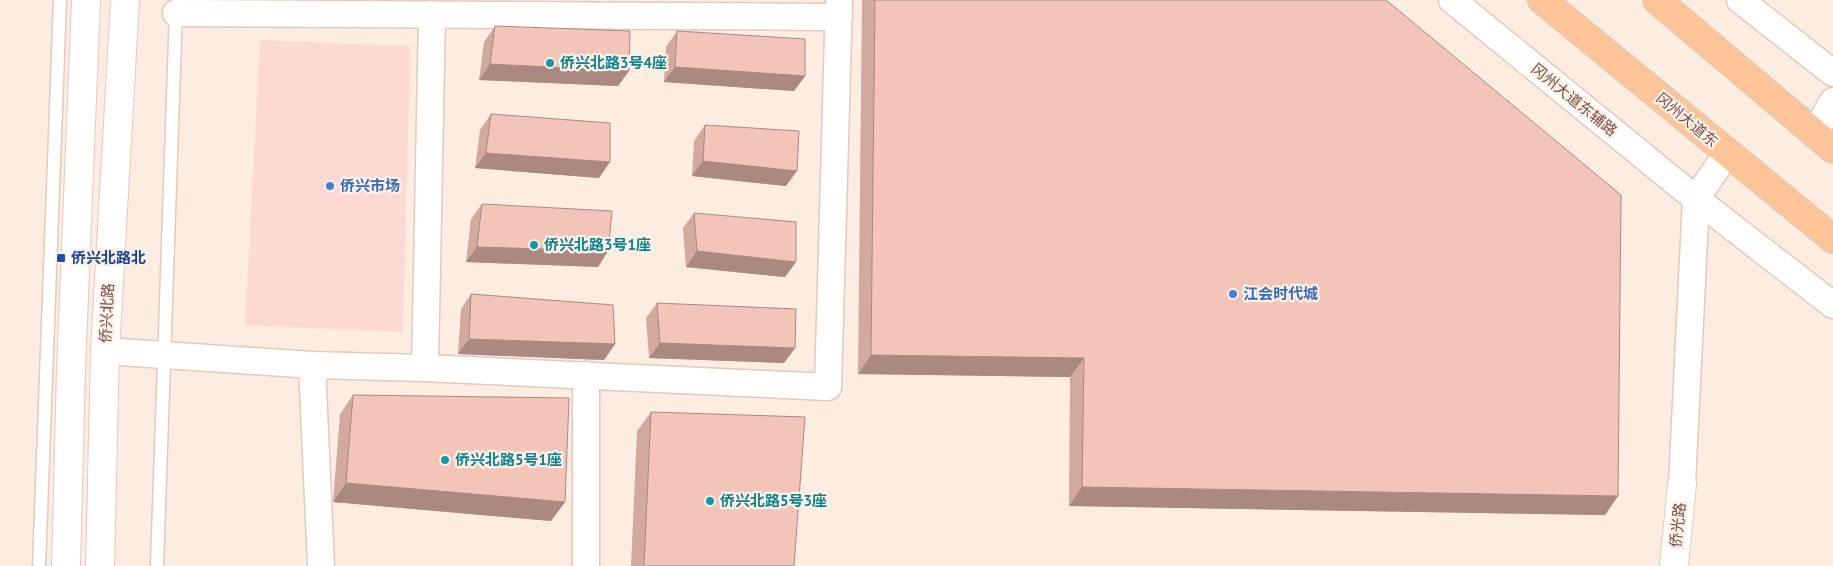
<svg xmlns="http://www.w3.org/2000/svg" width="1833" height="566" viewBox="0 0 1833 566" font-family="'PT Sans','Noto Sans SC',sans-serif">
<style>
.commercial{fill:#fdd9d4}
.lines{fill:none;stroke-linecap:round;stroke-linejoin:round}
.lane-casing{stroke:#e3c9c0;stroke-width:15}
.street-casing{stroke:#e3c9c0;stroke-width:29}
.secondary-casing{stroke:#e8c8bc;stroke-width:30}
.primary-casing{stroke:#d8cecb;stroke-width:30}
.lane{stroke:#fff;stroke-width:12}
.street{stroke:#fff;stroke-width:26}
.secondary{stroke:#fff;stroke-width:28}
.primary{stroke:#fdc497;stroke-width:28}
.wall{fill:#d1a99e}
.shaded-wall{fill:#aa8981}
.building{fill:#f3c4b8;stroke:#aa8981}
.culture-dot{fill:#0f9aa8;stroke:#fff1e7;stroke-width:2}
.shop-dot{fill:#3f7fe0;stroke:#fff1e7;stroke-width:2}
.transit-dot{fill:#1a4fb4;stroke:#fff1e7;stroke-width:2}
.labels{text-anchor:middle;stroke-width:4.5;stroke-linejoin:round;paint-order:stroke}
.culture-label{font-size:15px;font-weight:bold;fill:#0d838f;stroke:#fff1e7;text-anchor:start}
.street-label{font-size:15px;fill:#744f47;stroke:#fff1e7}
.shop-label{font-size:15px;font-weight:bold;fill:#366cbe;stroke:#fff1e7;text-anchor:start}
.transit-label{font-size:15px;font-weight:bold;fill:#164399;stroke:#fff1e7;text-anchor:start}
</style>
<rect width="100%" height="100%" fill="#fdede1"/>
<path class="commercial" d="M 260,40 L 410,46 L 403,332 L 245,325 Z"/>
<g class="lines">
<defs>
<g id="lane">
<path d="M 39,566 L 60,0"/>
<path d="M 157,566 L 176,9"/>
</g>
<g id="street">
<path d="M 1452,0 L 1696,199 L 1833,305"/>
<path d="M 1740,0 L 1833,73"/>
<path d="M 176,13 L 839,17"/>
<path d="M 1814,134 L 1833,101"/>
<path d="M 105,351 L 312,365 L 425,368 L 828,387 L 839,0"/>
<path d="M 312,365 L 321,566"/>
<path d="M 425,368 L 432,14"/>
<path d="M 1682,484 L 1696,199 L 1727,153"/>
<path d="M 586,566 L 586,375"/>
</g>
<g id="secondary">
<path d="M 66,566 L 71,369 L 86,0"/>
<path d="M 100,566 L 105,351 L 125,0"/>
<path d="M 1674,566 L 1682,484"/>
</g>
<g id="primary">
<path d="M 1542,0 L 1833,239"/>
<path d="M 1657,0 L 1833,149"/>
</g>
</defs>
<use href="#lane" class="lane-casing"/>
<use href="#street" class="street-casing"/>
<use href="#secondary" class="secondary-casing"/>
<use href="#primary" class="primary-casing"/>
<use href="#lane" class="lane"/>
<use href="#street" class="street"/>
<use href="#secondary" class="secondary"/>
<use href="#primary" class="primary"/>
</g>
<g class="wall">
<path d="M 862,0 L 1386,0 L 1618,496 L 1605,515 L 1069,506 L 1070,377 L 858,374 Z"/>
<path d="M 495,26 L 629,71 L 618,86 L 479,80 L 484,42 Z"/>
<path d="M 677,31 L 805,76 L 794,91 L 664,82 L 666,47 Z"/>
<path d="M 491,114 L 599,178 L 475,168 L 480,130 Z"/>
<path d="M 705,125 L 786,186 L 692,176 L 694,141 Z"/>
<path d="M 482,204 L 608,251 L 598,267 L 466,262 L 471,219 Z"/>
<path d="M 694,213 L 785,277 L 686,267 L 683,228 Z"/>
<path d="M 471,294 L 615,344 L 604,360 L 458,354 L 461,309 Z"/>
<path d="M 657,303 L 795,348 L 784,363 L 649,358 L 646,318 Z"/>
<path d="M 353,395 L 565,502 L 551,521 L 333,502 L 340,414 Z"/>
<path d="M 651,412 L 794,566 L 631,566 L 637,431 Z"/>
</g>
<g class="shaded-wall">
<path d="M 490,64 L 629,71 L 618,86 L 479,80 Z"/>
<path d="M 675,67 L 805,76 L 794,91 L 664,82 Z"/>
<path d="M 486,153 L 610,162 L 599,178 L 475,168 Z"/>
<path d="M 703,161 L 797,171 L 786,186 L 692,176 Z"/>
<path d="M 477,247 L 608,251 L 598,267 L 466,262 Z"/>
<path d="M 697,251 L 796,262 L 785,277 L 686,267 Z"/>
<path d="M 469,339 L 615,344 L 604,360 L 458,354 Z"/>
<path d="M 660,343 L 795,348 L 784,363 L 649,358 Z"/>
<path d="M 871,355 L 1084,358 L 1070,377 L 858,374 Z"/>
<path d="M 346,483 L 565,502 L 551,521 L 333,502 Z"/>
<path d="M 1082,487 L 1618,496 L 1605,515 L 1069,506 Z"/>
</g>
<g class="building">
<path d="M 875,0 L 1386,0 L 1621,195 L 1618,496 L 1082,487 L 1084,358 L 871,355 Z"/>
<path d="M 495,26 L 630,31 L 629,71 L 490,64 Z"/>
<path d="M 677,31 L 805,39 L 805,76 L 675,67 Z"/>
<path d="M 491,114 L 610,123 L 610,162 L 486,153 Z"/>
<path d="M 705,125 L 799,131 L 797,171 L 703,161 Z"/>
<path d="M 482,204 L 612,211 L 608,251 L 477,247 Z"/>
<path d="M 694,213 L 796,222 L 796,262 L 697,251 Z"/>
<path d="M 471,294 L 613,305 L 615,344 L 469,339 Z"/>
<path d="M 657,303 L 796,309 L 795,348 L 660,343 Z"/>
<path d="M 353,395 L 569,398 L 565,502 L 346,483 Z"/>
<path d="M 651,412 L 805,417 L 794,566 L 644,566 Z"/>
</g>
<g class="culture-dot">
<circle cx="550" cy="63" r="5"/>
<circle cx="534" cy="245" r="5"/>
<circle cx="445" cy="460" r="5"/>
<circle cx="710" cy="501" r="5"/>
</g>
<g class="shop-dot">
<circle cx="330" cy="186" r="5"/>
<circle cx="1233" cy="294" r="5"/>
</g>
<rect class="transit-dot" x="56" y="253" width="10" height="10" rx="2.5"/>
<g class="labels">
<g class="culture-label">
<text x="560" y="68">侨兴北路3号4座</text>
<text x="544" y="250">侨兴北路3号1座</text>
<text x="455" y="465">侨兴北路5号1座</text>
<text x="720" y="506">侨兴北路5号3座</text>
</g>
<g class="street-label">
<text transform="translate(1574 100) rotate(39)" y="5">冈州大道东辅路</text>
<text transform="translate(1687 120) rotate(40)" y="5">冈州大道东</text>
<text transform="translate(107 313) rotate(-87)" y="5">侨兴北路</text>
<text transform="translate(1678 525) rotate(-84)" y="5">侨光路</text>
</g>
<g class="shop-label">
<text x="340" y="191">侨兴市场</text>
<text x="1243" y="299">江会时代城</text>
</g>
<g class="transit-label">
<text x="71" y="263">侨兴北路北</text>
</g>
</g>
</svg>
